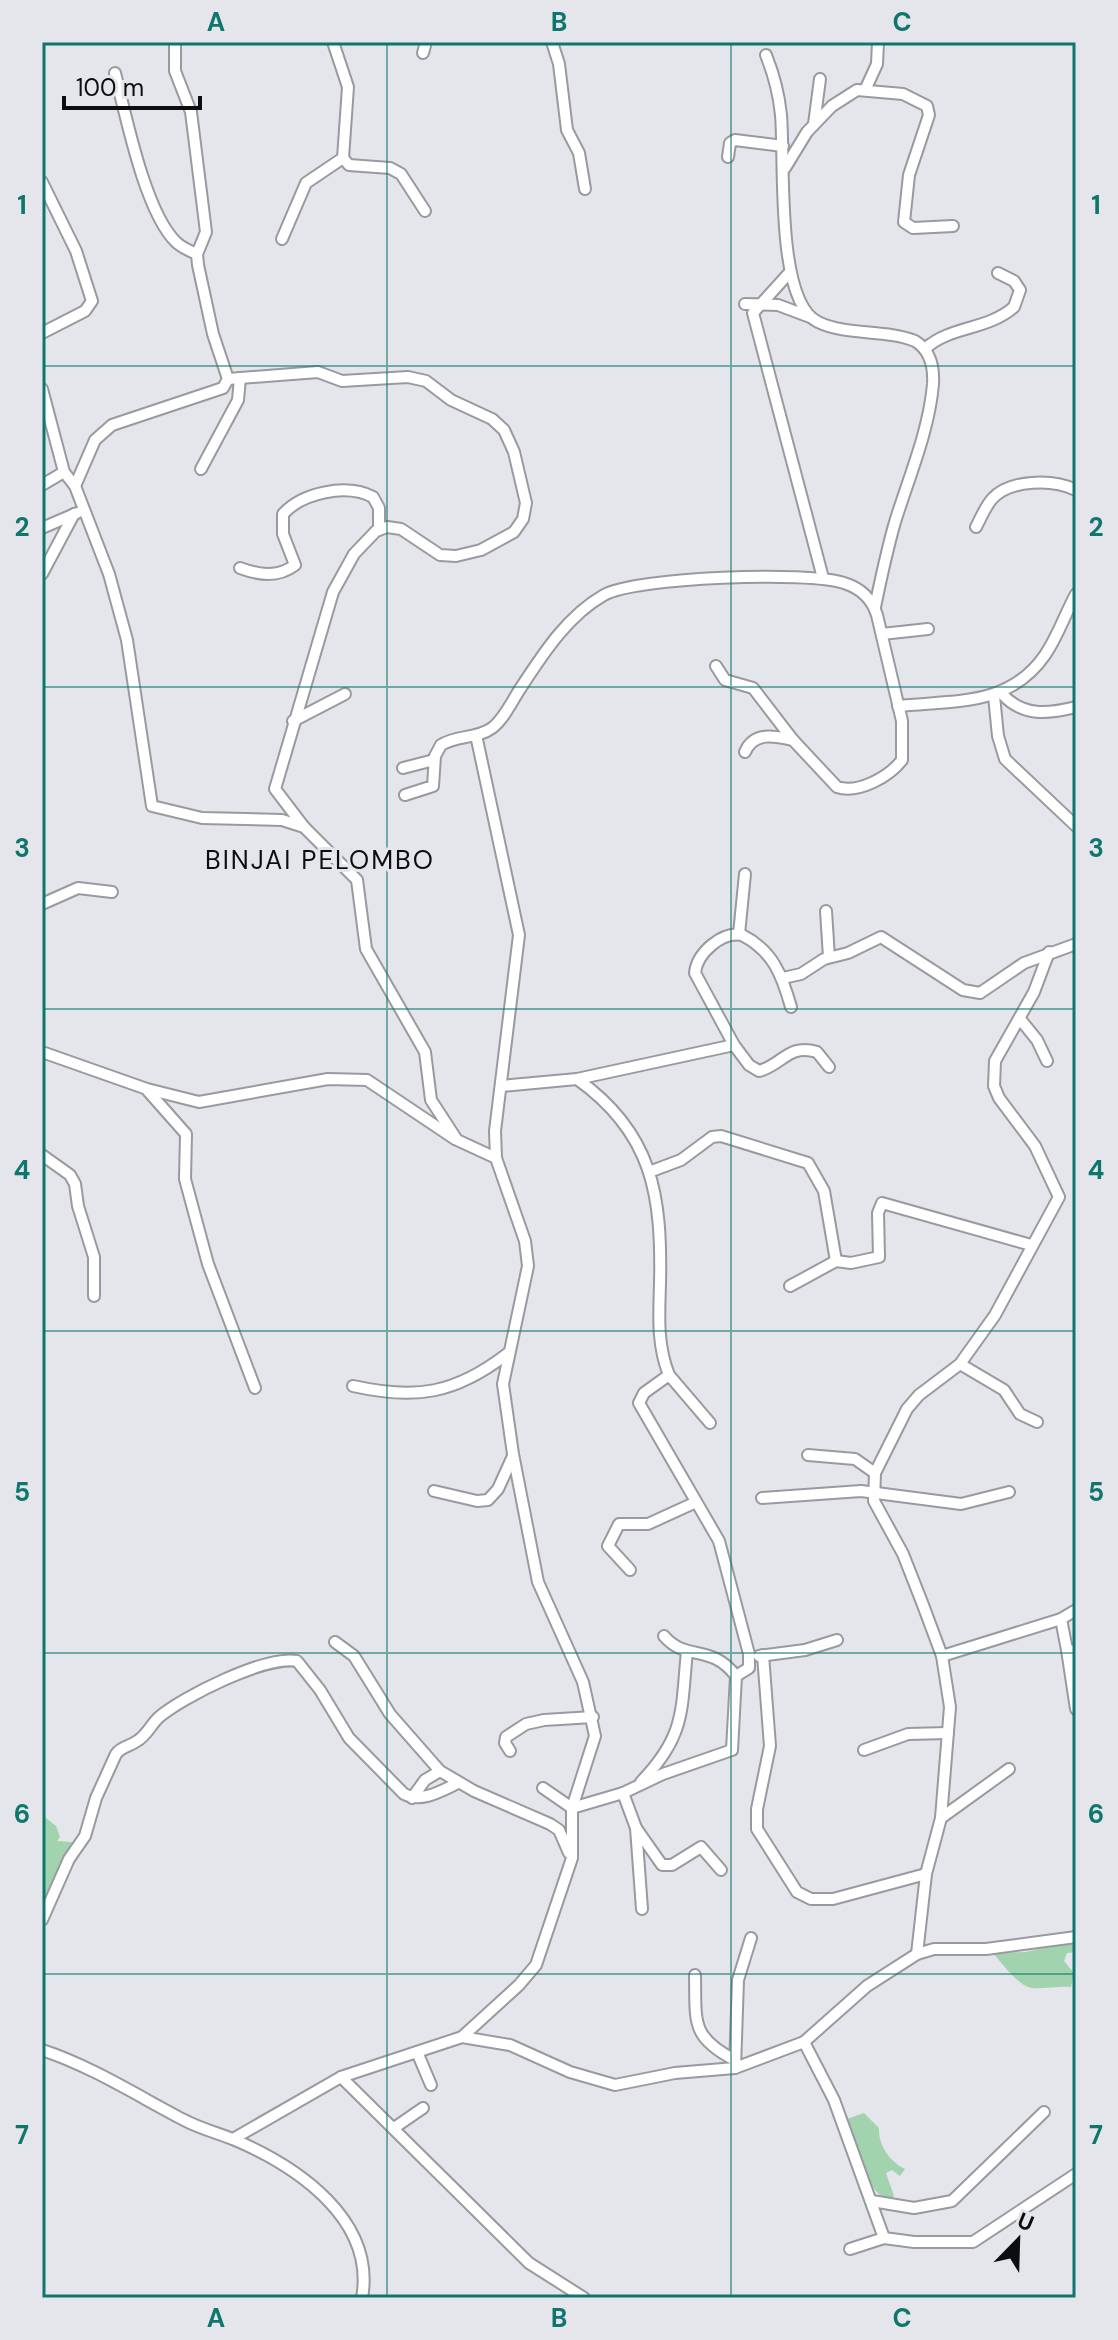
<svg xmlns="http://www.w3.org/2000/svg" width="1118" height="2340" viewBox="0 0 1118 2340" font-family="'DM Sans',sans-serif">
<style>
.green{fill:#a0d3ae}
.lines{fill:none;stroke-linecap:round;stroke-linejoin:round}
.minor-casing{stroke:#999a9f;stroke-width:14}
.minor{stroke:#fff;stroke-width:10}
.grid{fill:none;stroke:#0f766e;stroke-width:2;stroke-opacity:0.55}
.labels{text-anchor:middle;stroke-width:6;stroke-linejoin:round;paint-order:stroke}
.quarter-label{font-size:26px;letter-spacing:2px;fill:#0c0d0f;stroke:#e4e6eb}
.neatline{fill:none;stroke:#0f766e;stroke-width:3}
.grid-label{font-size:26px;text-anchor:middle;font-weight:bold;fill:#0f766e}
</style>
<rect width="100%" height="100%" fill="#e4e6eb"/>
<g class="green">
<path d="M 42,1815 L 56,1826 L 60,1837 L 57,1841 L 72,1842 L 42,1908 Z"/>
<path d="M 1076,1941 L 1076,1952 L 1067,1953 L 1064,1961 L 1074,1973 L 1071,1987 C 1060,1986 1041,1989 1032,1988 C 1018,1986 1002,1963 993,1953 L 1026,1952 Z"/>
<path d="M 864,2113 L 879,2128 C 878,2145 890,2162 905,2169 L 900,2176 L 892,2170 L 886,2173 L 894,2196 L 890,2201 C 862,2190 856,2144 847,2119 Z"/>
</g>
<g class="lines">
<defs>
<g id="minor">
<path d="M 333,42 L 348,87 L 343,158 L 349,165 L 390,168 L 401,174 L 425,211"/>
<path d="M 552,42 L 559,64 L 567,130 L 579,153 L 585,189"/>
<path d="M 423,53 L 426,42"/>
<path d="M 766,55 C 774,75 779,94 781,115 C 785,159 775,301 818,322 C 847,336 885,329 915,341 C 930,350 934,367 933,384 C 929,431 909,477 895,522 C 887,550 881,578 875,607"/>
<path d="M 115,73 C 126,116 145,212 176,242 C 182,248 190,251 197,254"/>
<path d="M 866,88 L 877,64 L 878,42"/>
<path d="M 814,124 L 820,79"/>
<path d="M 728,157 L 730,143 L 735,140 L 783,146"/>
<path d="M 785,168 L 807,132 L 832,106 L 857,90 L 903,94 L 927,106 L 929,115 L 909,175 L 904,222 L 913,228 L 953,226"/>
<path d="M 42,182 L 76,251 L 92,301 L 85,311 L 42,333"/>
<path d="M 282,239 L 306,183 L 343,158"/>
<path d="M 790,272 L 753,313 L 823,578"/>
<path d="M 745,304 L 778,305 L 810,317"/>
<path d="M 926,348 C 950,326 988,330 1014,307 L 1020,290 L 1014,281 L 998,273"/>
<path d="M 228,379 L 318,372 L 342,381 L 408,377 L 426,381 L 451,400 L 492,419 L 504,430 L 514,452 L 526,503 L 523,519 L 514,532 L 481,550 L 456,556 L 440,555 L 401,529 L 387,527 L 376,531 L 354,554 L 333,592 L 275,789 L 304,827 L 357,880 L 366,949 L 425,1052 L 431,1100 L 457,1140 L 496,1158"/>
<path d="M 42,389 L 64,472 L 75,486 L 109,574 L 127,640 L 152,806 L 202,818 L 282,820 L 304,827"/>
<path d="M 201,469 L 238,400 L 240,378"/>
<path d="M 42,485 L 64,472"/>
<path d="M 75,486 L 95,440 L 112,425 L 223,388 L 228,379 L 213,334 L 198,265 L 197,254 L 206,232 L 191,112 L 175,71 L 175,42"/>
<path d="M 976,527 C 981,518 985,507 992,499 C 1010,479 1053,479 1076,490"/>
<path d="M 42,528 L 77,513"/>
<path d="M 240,568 C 259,575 278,578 295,565 L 283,534 L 283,514 C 302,493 346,483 373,497 L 379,508 L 379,530"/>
<path d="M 42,574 L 74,514"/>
<path d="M 882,634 L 928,629"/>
<path d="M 1002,694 C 1023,717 1048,714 1076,707"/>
<path d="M 994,696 L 998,736 L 1005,759 L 1076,826"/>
<path d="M 898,706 C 955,700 1009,707 1045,655 C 1058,636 1065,614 1076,594"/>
<path d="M 293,721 L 345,694"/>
<path d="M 745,752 C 754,731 775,736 793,740"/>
<path d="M 403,768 L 434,760"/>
<path d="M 405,795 L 433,786 L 435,756 L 441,745 C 456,735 477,739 492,728 C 504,719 512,701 520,689 C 543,654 567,616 604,595 C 635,577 809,571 844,583 C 860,588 872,599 877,615 L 902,721 L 902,760 C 889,777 858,794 837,787 L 793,740 L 753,688 L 725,680 L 716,666"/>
<path d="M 42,904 L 78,888 L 112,892"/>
<path d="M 826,911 L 829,957"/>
<path d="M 739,934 L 745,874"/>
<path d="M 783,978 L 801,974 L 824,959 L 848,953 L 881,937 L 963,990 L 980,993 L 1024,963 L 1076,944"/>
<path d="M 1020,1019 L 1037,1040 L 1047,1061"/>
<path d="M 734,1045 L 695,973 C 697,953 722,931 742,935 C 773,951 782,975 791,1007"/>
<path d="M 42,1052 L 147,1089 L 199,1102 L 328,1079 L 367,1080 L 455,1139"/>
<path d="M 577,1079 C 653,1133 662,1196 660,1284 C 659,1316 657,1345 669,1375 L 644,1393 L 639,1403 L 719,1541 L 749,1654 L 749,1668 L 736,1676"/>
<path d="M 501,1086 L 577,1079 L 734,1045 L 749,1065 L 759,1071 C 782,1065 789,1043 817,1052 L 829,1067"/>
<path d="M 148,1091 L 186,1134 L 185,1179 L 208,1264 L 255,1388"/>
<path d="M 42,1155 L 70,1175 L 75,1184 L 78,1206 L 94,1257 L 94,1296"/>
<path d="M 649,1172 L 681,1160 L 712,1137 L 721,1136 L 808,1163 L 824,1191 L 836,1261 L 790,1286"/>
<path d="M 836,1261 L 851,1263 L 879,1257 L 878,1213 L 882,1203 L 1031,1245"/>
<path d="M 960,1364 L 1004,1390 L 1020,1414 L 1037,1422"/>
<path d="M 669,1375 L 710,1423"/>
<path d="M 353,1386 C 416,1400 455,1394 507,1354"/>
<path d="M 808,1455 L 855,1459 L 875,1473"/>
<path d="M 434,1491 L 477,1501 L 488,1500 L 498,1489 L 513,1456"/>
<path d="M 762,1498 L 861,1491 L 961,1504 L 1009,1492"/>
<path d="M 630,1570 L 608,1546 L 619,1524 L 648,1524 L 694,1503"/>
<path d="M 1061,1619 L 1076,1610"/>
<path d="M 335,1642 L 354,1656 L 390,1714 L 440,1771 L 474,1791 L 550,1824 L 559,1830 L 569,1853"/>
<path d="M 1067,1650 L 1076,1709"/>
<path d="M 763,1655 L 770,1746 L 757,1809 L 757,1829 L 797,1892 L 811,1899 L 833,1899 L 926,1874"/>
<path d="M 759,1656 L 805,1650 L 837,1640"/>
<path d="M 942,1656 L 1061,1619 L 1067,1650 L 1076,1651"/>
<path d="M 864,1750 L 908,1734 L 948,1733"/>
<path d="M 510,1751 L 505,1743 L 506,1737 L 526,1724 L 544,1720 L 593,1717"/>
<path d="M 641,1782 C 686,1735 681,1711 687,1651"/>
<path d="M 543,1788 L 572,1808 L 623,1793 L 663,1774 L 732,1750 L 736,1676 C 711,1643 686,1662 664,1636"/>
<path d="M 623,1793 L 636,1828 L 642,1909"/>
<path d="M 412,1798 L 425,1780 L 440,1771"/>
<path d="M 941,1818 L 1009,1769"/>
<path d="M 636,1828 L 662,1865 L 672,1865 L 701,1847 L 721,1870"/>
<path d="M 42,1920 L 69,1859 L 85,1836 L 96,1798 L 116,1754 C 122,1746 129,1747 137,1741 C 146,1736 151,1725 158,1718 C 182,1697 266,1655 297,1661 L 320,1690 L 349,1738 L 404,1794 C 422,1803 441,1791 458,1783"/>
<path d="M 917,1954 L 926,1874 L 941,1818 L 950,1707 L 942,1656 L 923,1605 L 903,1554 L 874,1501 L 875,1473 L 907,1409 L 919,1395 L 960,1364 L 995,1315 L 1059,1197 L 1035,1146 L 999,1098 L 994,1086 L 995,1061 L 1034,992 L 1049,952"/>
<path d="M 695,1975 C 696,2021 690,2037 735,2060"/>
<path d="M 462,2037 L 510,2045 L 570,2072 L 615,2085 L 675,2073 L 735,2068 L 804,2042 L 867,1986 L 917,1954 L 934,1949 L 986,1949 L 1076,1937"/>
<path d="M 804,2042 L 834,2100 L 884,2238 L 850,2249"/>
<path d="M 42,2050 C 91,2066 138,2096 184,2120 C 201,2129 218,2133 235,2140 C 298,2167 376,2220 362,2298"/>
<path d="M 417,2052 L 431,2085"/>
<path d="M 735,2068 L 738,1980 L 751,1938"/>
<path d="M 341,2077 L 529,2263 L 584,2298"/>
<path d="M 394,2128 L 423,2108"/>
<path d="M 233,2139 L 341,2077 L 462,2037 L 519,1985 L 536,1965 L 572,1858 L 572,1808 L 595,1736 L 583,1682 L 538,1582 L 513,1454 L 503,1384 L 528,1266 L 525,1241 L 496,1158 L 495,1131 L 519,935 L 476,735"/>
<path d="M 872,2201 L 914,2208 L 952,2201 L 1044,2112"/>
<path d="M 884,2238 L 914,2242 L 973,2242 L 1076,2174"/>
</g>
</defs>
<use href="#minor" class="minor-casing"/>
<use href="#minor" class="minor"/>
</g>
<path class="grid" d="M 387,42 L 387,2298M 731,42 L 731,2298M 42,366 L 1076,366M 42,687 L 1076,687M 42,1009 L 1076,1009M 42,1331 L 1076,1331M 42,1653 L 1076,1653M 42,1974 L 1076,1974"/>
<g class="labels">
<g class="quarter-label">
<text x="320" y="869">BINJAI PELOMBO</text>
</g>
</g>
<rect width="1118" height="2340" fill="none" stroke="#e4e6eb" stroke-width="88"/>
<g transform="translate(1018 2240) rotate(23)" stroke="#e4e6eb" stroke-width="6" paint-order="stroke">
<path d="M0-6L14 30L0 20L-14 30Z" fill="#0c0d0f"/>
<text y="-12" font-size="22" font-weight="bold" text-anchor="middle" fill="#0c0d0f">U</text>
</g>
<path d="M64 96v12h136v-12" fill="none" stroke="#0c0d0f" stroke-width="4"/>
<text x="76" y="96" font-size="24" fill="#0c0d0f" stroke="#e4e6eb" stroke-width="6" paint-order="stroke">100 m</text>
<rect x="44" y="44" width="1030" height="2252" class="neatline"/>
<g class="grid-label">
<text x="216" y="31">A</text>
<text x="559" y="31">B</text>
<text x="902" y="31">C</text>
<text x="22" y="214">1</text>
<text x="1096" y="214">1</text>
<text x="22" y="536">2</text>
<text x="1096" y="536">2</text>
<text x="22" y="857">3</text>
<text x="1096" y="857">3</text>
<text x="22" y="1179">4</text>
<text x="1096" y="1179">4</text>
<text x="22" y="1501">5</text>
<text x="1096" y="1501">5</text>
<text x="22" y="1823">6</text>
<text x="1096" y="1823">6</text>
<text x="22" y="2144">7</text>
<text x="1096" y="2144">7</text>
<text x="216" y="2327">A</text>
<text x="559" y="2327">B</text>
<text x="902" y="2327">C</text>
</g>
</svg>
